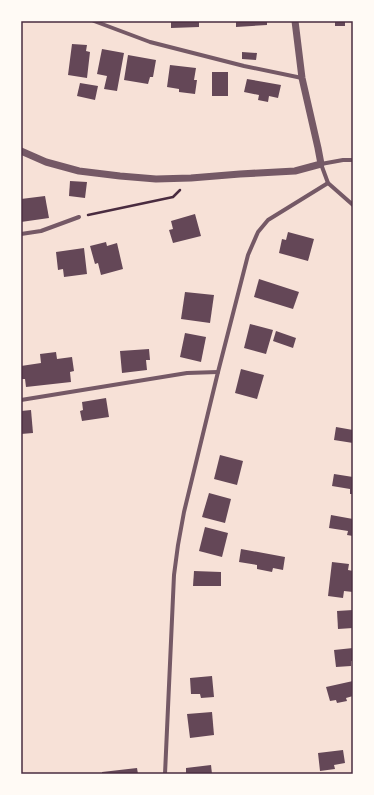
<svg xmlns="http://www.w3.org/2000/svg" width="374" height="795" viewBox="0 0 374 795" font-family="Overpass,sans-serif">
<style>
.building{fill:#644757}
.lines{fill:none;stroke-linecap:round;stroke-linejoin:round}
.path{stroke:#4a2c40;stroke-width:2.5}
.minor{stroke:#755966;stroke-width:4}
.tertiary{stroke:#755966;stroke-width:7}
.neatline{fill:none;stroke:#4a2c40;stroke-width:1.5}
</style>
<rect width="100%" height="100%" fill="#f7e1d7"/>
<g class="building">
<path d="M 171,21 L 199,21 L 199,27 L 171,28 Z"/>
<path d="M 236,21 L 267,21 L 267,25 L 236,27 Z"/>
<rect x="335" y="21" width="10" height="5"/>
<path d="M 72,44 L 87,45 L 86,51 L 90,52 L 87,78 L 68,75 Z"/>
<path d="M 102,49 L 124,53 L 117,91 L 104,89 L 107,76 L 97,74 Z"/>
<path d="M 242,52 L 257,53 L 256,60 L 242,59 Z"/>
<path d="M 128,55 L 156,60 L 153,77 L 150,77 L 148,84 L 124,80 Z"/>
<path d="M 170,65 L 196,68 L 194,80 L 197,80 L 195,94 L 179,92 L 179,89 L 167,87 Z"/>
<rect x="212" y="72" width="16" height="24"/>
<path d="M 247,79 L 281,85 L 278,98 L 269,96 L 268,102 L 258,100 L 259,95 L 244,92 Z"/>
<path d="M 80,83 L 98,86 L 95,100 L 77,96 Z"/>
<path d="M 70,181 L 87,182 L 85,198 L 69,196 Z"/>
<path d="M 45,196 L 49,218 L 21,222 L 21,199 Z"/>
<path d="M 195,214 L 201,236 L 173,243 L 169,230 L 173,229 L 171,221 Z"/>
<path d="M 288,232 L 314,239 L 308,261 L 279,253 L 282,239 L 286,240 Z"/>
<path d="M 106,242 L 107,246 L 117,243 L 123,269 L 101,275 L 98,263 L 95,264 L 90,246 Z"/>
<path d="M 84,248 L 87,274 L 64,277 L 63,269 L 58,270 L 56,252 Z"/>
<path d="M 259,279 L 299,292 L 293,309 L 254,297 Z"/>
<path d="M 185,292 L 214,295 L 210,323 L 181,319 Z"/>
<path d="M 250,324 L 273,330 L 266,354 L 244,348 Z"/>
<path d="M 276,331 L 296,338 L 293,348 L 273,341 Z"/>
<path d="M 185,333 L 206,337 L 201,362 L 180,357 Z"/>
<path d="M 149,349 L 150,360 L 146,360 L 147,370 L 122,373 L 120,351 Z"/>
<path d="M 56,352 L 57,359 L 72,357 L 74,371 L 70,372 L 71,382 L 26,387 L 25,379 L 21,379 L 21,366 L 41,363 L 40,354 Z"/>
<path d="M 241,369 L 264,375 L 257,399 L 235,393 Z"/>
<path d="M 106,398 L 109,417 L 82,421 L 80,411 L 83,410 L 82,402 Z"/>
<path d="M 31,410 L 33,433 L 21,434 L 21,411 Z"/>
<path d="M 336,427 L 353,430 L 353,443 L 334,440 Z"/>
<path d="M 220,455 L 243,461 L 237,485 L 214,479 Z"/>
<path d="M 334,474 L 353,477 L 353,494 L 350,494 L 350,489 L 332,486 Z"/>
<path d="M 209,493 L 231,499 L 225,523 L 202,517 Z"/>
<path d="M 331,515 L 353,519 L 353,536 L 347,535 L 348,531 L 329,528 Z"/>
<path d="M 205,527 L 228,533 L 222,557 L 199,551 Z"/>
<path d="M 241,549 L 285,557 L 283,570 L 273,568 L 272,572 L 257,569 L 257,565 L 239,562 Z"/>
<path d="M 332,562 L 349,564 L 348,570 L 353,571 L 353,592 L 344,591 L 343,598 L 328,596 Z"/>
<path d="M 194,571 L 221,572 L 221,586 L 193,586 Z"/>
<path d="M 353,610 L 353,628 L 338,629 L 337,611 Z"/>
<path d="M 353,648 L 353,661 L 351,661 L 351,666 L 336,667 L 334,650 Z"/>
<path d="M 212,676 L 214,697 L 201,698 L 200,694 L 191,694 L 190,678 Z"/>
<path d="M 353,681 L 353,696 L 346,698 L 347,701 L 337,703 L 336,700 L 330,701 L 326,687 Z"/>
<path d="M 212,712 L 214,735 L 190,738 L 187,714 Z"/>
<path d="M 343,750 L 345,763 L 334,765 L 335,769 L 320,771 L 318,753 Z"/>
<path d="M 211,765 L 212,774 L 186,774 L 186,768 Z"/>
<path d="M 137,768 L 138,774 L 102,774 L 102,772 Z"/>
</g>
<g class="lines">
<path class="path" d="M 88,215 L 173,197 L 180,190"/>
<g class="minor">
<path d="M 94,21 L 150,42 L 244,66 L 302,78"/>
<path d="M 353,160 L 343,160 L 321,164 L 328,183 L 353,205"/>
<path d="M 21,234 L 41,231 L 79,217"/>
<path d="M 21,400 L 187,373 L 218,372"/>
<path d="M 165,774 L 174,575 L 178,545 L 184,512 L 218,372 L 248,255 L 258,232 L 268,220 L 328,183"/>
</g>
<path class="tertiary" d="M 21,151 L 46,162 L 79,171 L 120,176 L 156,179 L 191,178 L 240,174 L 295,171 L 321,164 L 318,148 L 302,78 L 295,21"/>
</g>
<rect width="374" height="795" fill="none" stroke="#fffaf5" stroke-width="44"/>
<rect x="22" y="22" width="330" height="751" class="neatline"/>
</svg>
